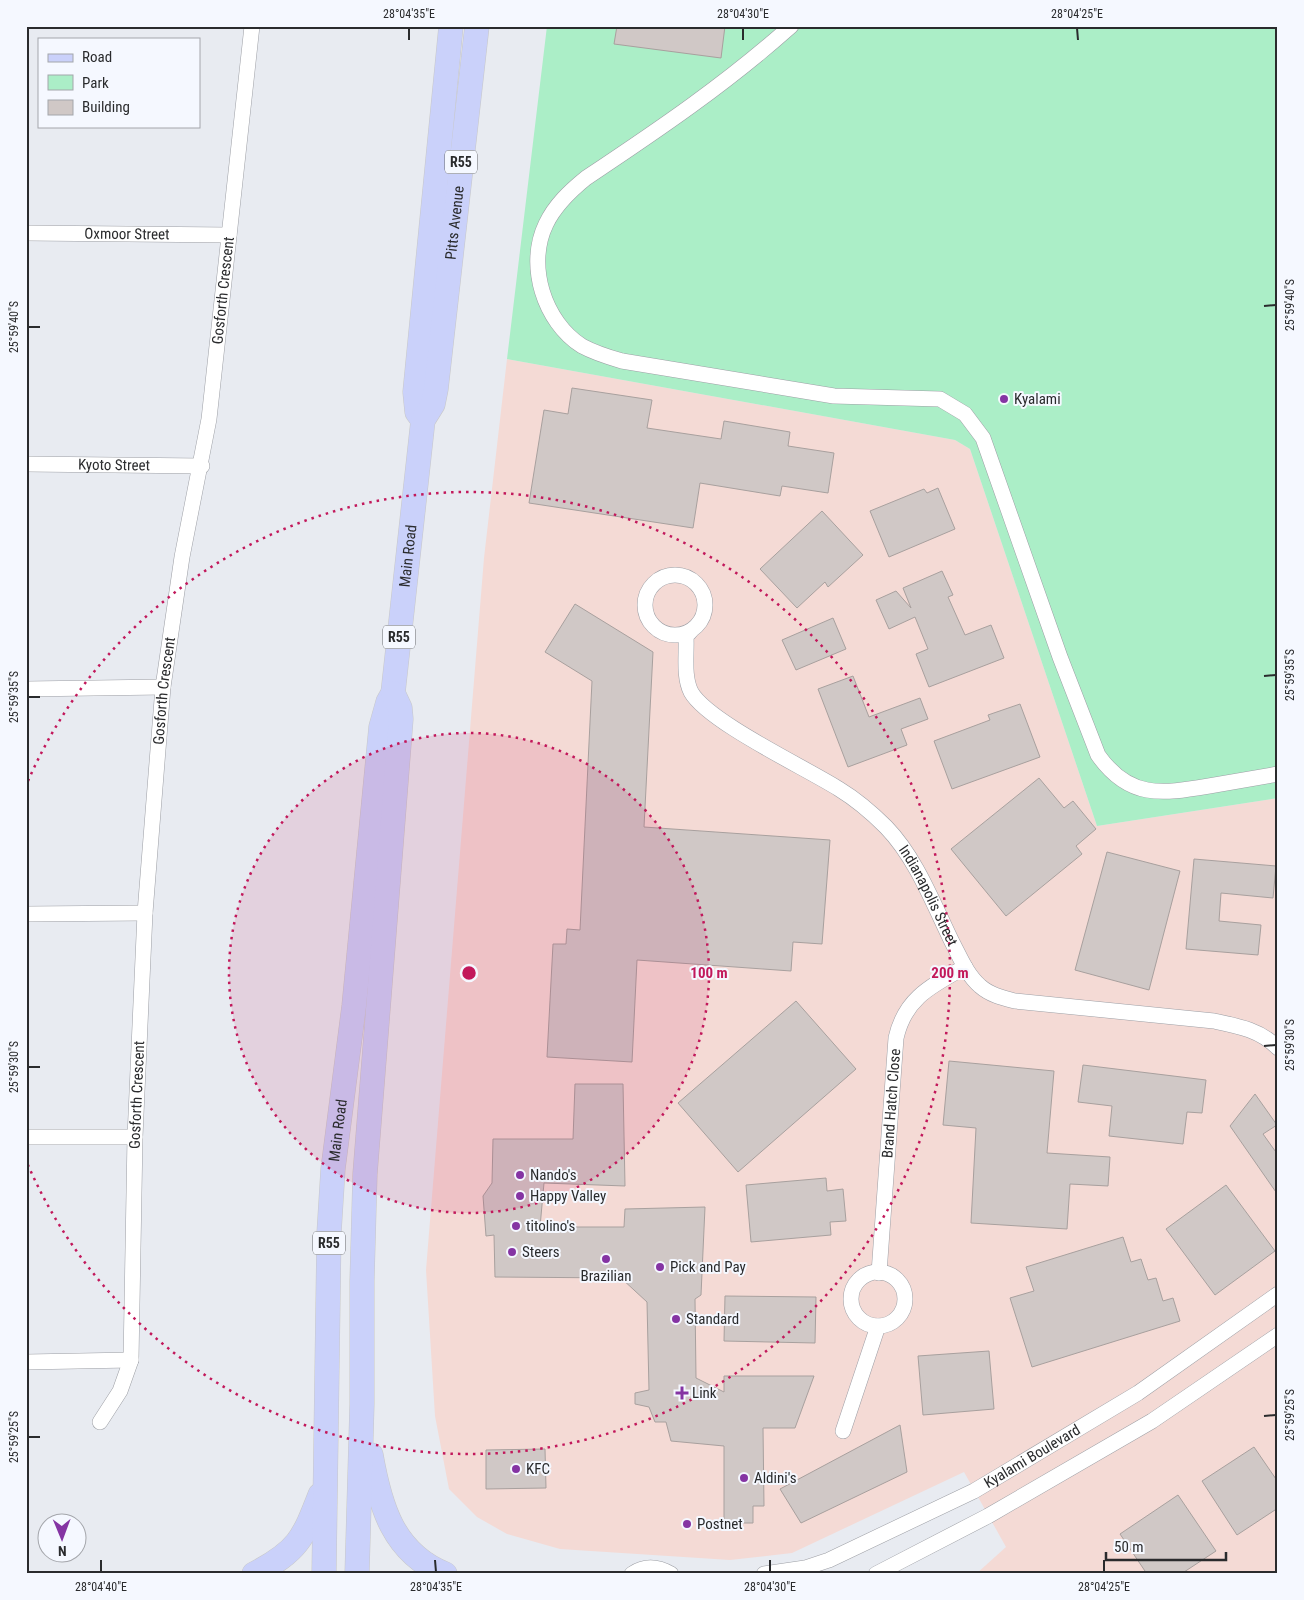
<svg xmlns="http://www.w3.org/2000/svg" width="1304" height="1600" viewBox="0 0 1304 1600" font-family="'Roboto Condensed',sans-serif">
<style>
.commercial{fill:#f4dad5}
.green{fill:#abeec7}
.building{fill:#d0c8c6;stroke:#a8a09e}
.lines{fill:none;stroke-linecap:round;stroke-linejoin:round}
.street-casing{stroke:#9d9fa5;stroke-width:16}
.primary-casing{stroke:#c8c8c8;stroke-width:25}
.street{stroke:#fff;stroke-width:15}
.primary{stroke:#cad1fa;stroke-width:24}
.ticks{fill:none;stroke:#2a2b2d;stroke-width:2}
.ring{fill:none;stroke:#c2185b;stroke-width:2.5;stroke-dasharray:2.5 5}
.poi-dot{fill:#8534a3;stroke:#f5f8ff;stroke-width:2}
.labels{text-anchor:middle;stroke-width:4;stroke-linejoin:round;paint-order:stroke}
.shield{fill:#f5f8ff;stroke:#67686c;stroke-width:1}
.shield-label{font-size:14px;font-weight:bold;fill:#2a2b2d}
.street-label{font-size:15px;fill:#2a2b2d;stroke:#f5f8ff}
.poi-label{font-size:15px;fill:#2a2b2d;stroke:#f5f8ff;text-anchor:start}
.centre{fill:#c2185b;stroke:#f5f8ff;stroke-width:2.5}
.ring-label{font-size:15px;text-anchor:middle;font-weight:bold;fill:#c2185b;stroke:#f5f8ff;stroke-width:4;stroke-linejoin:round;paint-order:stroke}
.neatline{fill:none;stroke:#2a2b2d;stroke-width:2}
.ticks-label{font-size:12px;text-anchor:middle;fill:#2a2b2d}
</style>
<rect width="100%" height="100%" fill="#e8ebf1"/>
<path class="commercial" d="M 507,359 L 955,440 L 970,449 L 1097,826 L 1278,798 L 1278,1574 L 976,1574 L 1006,1547 L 964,1472 L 792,1553 L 730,1560 L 560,1549 L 507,1534 L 477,1517 L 449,1489 L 435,1416 L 426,1270 L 484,558 Z"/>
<path class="green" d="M 547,26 L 1278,26 L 1278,798 L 1097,826 L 970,449 L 955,440 L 507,359 Z"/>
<g class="building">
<path d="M 617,26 L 725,26 L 721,58 L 614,44 Z"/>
<path d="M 572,388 L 652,400 L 647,428 L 721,439 L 724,421 L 790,432 L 788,446 L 834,453 L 828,493 L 782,486 L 780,496 L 700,483 L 693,528 L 529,503 L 544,410 L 568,414 Z"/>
<path d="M 938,488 L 955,529 L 889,557 L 870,511 L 924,489 L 927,493 Z"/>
<path d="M 822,511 L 863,555 L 828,587 L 825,582 L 797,608 L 760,569 Z"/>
<path d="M 942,571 L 953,595 L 948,597 L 965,635 L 991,625 L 1004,658 L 929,687 L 916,654 L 928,649 L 915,617 L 889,629 L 876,600 L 896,591 L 911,608 L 903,588 Z"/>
<path d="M 575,604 L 653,652 L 644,827 L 830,840 L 822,944 L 793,942 L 791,971 L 637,960 L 632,1062 L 547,1057 L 553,944 L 566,944 L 567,929 L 580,930 L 592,681 L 545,652 Z"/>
<path d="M 833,618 L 846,649 L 796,670 L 782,640 Z"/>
<path d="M 853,676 L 869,717 L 920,698 L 928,719 L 901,729 L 907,745 L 848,767 L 818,689 Z"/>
<path d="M 1020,704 L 1040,757 L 952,789 L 934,741 L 990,720 L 988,715 Z"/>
<path d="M 1039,778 L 1064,808 L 1073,801 L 1096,829 L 1076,846 L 1082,854 L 1006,916 L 951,849 Z"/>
<path d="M 1107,852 L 1180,871 L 1149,990 L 1075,970 Z"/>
<path d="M 1194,859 L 1276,866 L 1273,898 L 1221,893 L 1219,921 L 1261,925 L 1258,955 L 1186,949 Z"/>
<path d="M 796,1001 L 856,1069 L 738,1172 L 678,1103 Z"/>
<path d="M 949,1061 L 1054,1071 L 1047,1153 L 1110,1157 L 1108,1186 L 1070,1184 L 1067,1229 L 971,1223 L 976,1128 L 943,1125 Z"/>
<path d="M 1083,1065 L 1206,1080 L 1202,1113 L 1187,1112 L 1183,1144 L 1109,1136 L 1112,1106 L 1078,1102 Z"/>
<path d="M 575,1084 L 623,1084 L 625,1186 L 544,1183 L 540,1227 L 624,1227 L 625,1209 L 705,1207 L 701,1295 L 695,1299 L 696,1378 L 724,1392 L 724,1376 L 814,1376 L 795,1428 L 763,1428 L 764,1506 L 753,1506 L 753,1523 L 724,1523 L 724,1446 L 671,1441 L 666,1422 L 655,1422 L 649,1407 L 635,1404 L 635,1393 L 649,1390 L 647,1302 L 621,1278 L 495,1277 L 494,1235 L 486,1236 L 483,1196 L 492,1183 L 493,1139 L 573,1139 Z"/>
<path d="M 1255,1094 L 1277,1125 L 1263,1134 L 1278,1155 L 1278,1195 L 1230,1126 Z"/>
<path d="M 826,1178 L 827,1191 L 843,1189 L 846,1221 L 830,1222 L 831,1235 L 751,1242 L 746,1185 Z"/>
<path d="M 1226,1185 L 1275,1251 L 1215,1295 L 1166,1229 Z"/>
<path d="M 1123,1237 L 1131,1262 L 1141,1259 L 1148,1280 L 1156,1278 L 1163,1301 L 1173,1298 L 1180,1321 L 1032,1367 L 1010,1298 L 1034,1291 L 1026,1267 Z"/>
<path d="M 725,1296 L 816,1297 L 815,1343 L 724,1341 Z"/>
<path d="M 989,1351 L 994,1409 L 923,1415 L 918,1356 Z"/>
<path d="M 900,1425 L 907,1472 L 801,1523 L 780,1489 Z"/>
<path d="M 1254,1447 L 1278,1482 L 1278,1508 L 1237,1535 L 1202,1481 Z"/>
<path d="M 545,1449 L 546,1488 L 486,1489 L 486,1450 Z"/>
<path d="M 1178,1495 L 1216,1551 L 1181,1574 L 1147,1574 L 1120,1534 Z"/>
</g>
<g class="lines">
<defs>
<g id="street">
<path d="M 791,26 C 726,84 658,130 586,178 C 570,191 555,205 546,224 C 526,265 544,322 582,346 C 595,353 608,357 622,361 L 834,396 L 940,399 L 965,414 L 983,438 L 1060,657 L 1098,755 C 1129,799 1161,794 1209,786 C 1232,782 1255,778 1278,774"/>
<path id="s1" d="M 26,233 L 229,235"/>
<path id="s2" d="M 26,464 L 202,466"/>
<circle cx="675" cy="605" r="30"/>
<path id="s3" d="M 690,632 L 686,636 C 687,654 683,676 691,692 C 708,722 806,768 839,789 C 857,800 872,813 886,827 C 916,858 933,903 952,942 C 960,957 967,975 980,986 C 990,995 1003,998 1015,1001 L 1214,1021 C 1238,1026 1260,1030 1278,1048"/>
<path d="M 26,689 L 163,687"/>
<path d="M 26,914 L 145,913"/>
<path d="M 26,1137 L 135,1137"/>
<circle cx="878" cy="1299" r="27"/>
<path id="s4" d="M 879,1273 L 896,1038 C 905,998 931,986 965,967"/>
<path d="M 26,1362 L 131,1360"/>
<path id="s5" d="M 100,1422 L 120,1391 L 131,1360 L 135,1137 L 145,913 L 163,687 L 182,557 L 209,419 L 252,26"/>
<path d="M 843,1431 L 878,1326"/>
<path d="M 632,1574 C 645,1565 657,1566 671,1574"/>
<path id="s6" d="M 764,1574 L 805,1568 L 829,1560 L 974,1491 L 1138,1393 L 1278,1294"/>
<path d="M 876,1574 L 988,1516 L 1152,1421 L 1278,1335"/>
</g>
<g id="primary">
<path d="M 423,420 L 417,412 L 415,392 L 451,26"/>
<path d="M 371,1455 C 380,1506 393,1553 445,1574"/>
<path d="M 254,1574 C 298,1551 303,1539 320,1495"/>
<path id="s7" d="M 324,1574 L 329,1233 L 333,1169 L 354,1006 L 381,727 L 388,702 L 393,693 L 423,420 L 433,404 L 436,389 L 477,26"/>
<path d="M 357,1574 L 362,1404 L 362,1281 L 365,1174 L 401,719 L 400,708 L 393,693"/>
</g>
</defs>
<use href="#street" class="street-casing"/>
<use href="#primary" class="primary-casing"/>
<use href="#street" class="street"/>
<use href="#primary" class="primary"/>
</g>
<path class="ticks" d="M 409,28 L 409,40M 743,28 L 743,40M 1077,28 L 1078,40M 1264,306 L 1276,305M 28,327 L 40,327M 1264,676 L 1276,675M 28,697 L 40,697M 1264,1046 L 1276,1045M 28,1067 L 40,1067M 1264,1416 L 1276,1415M 28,1437 L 40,1437M 101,1560 L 101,1572M 435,1560 L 436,1572M 770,1560 L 770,1572M 1104,1560 L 1104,1572"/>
<circle cx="469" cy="973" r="240" fill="#c2185b" fill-opacity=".12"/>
<g class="ring">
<circle cx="469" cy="973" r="240"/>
<path d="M28 781A481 481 0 1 1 28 1165"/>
</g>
<g class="poi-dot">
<circle cx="1004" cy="399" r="5"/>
<circle cx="520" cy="1175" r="5"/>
<circle cx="520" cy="1196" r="5"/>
<circle cx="516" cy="1226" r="5"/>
<circle cx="512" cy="1252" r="5"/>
<circle cx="606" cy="1259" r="5"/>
<circle cx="660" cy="1267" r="5"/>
<circle cx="676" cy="1319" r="5"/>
<path d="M679.5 1385.5h5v5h5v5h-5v5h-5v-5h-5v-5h5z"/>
<circle cx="516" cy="1469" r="5"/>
<circle cx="744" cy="1478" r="5"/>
<circle cx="687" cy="1524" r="5"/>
</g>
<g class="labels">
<g class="shield">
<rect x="445" y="150.5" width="32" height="23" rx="4"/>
<rect x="383" y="625.5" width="32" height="23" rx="4"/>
<rect x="313" y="1231.5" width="32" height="23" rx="4"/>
</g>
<g class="shield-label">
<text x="461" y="167">R55</text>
<text x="399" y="642">R55</text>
<text x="329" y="1248">R55</text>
</g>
<g class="street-label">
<text dy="5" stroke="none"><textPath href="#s7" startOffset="1362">Pitts Avenue</textPath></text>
<text dy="5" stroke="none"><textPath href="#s1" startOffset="101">Oxmoor Street</textPath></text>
<text dy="5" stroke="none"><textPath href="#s5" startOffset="1145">Gosforth Crescent</textPath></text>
<text dy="5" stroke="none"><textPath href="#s2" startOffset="88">Kyoto Street</textPath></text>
<text dy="5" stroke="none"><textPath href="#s7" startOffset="1024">Main Road</textPath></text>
<text dy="5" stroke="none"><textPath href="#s5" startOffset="740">Gosforth Crescent</textPath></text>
<text dy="5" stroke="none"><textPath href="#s3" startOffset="382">Indianapolis Street</textPath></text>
<text dy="5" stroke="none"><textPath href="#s5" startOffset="335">Gosforth Crescent</textPath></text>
<text dy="5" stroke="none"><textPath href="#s4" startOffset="170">Brand Hatch Close</textPath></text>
<text dy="5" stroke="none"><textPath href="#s7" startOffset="444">Main Road</textPath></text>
<text dy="5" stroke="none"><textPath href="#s6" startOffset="295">Kyalami Boulevard</textPath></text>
</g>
<g class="poi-label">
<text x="1014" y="404">Kyalami</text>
<text x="530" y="1180">Nando's</text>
<text x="530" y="1201">Happy Valley</text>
<text x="526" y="1231">titolino's</text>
<text x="522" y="1257">Steers</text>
<text x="670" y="1272">Pick and Pay</text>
<text x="606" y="1281" text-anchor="middle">Brazilian</text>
<text x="686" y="1324">Standard</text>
<text x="692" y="1398">Link</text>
<text x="526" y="1474">KFC</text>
<text x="754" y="1483">Aldini's</text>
<text x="697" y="1529">Postnet</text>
</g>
</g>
<circle cx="469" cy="973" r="8" class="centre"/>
<g class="ring-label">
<text x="709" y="978">100 m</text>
<text x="950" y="978">200 m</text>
</g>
<rect width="1304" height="1600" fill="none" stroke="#f5f8ff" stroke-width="55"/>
<rect x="38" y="38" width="162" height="90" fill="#f5f8ff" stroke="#a4a6ab"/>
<rect x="48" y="54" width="25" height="8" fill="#cad1fa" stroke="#a4a6ab"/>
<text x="82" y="62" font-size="15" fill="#2a2b2d">Road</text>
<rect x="48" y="75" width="25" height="15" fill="#abeec7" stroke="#a4a6ab"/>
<text x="82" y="88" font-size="15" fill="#2a2b2d">Park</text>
<rect x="48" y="100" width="25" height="15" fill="#d0c8c6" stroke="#a4a6ab"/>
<text x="82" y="112" font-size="15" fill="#2a2b2d">Building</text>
<g transform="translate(62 1538) rotate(179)"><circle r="24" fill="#f5f8ff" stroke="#a4a6ab"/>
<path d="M0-4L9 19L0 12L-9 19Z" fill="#8534a3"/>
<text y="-8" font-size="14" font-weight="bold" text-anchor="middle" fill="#2a2b2d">N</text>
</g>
<path d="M1106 1552v8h120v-8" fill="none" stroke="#2a2b2d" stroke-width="2.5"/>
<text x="1114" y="1552" font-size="15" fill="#2a2b2d" stroke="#f5f8ff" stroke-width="4" paint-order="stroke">50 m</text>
<rect x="28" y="28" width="1248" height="1544" class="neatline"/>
<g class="ticks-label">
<text x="409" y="18">28°04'35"E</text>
<text x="743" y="18">28°04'30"E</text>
<text x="1077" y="18">28°04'25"E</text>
<text transform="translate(1290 305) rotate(-90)" y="4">25°59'40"S</text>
<text transform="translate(14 327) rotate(-90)" y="4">25°59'40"S</text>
<text transform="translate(1290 675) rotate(-90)" y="4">25°59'35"S</text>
<text transform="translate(14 697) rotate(-90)" y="4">25°59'35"S</text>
<text transform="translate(1290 1045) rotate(-90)" y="4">25°59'30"S</text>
<text transform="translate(14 1067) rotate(-90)" y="4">25°59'30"S</text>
<text transform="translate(1290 1415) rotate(-90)" y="4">25°59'25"S</text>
<text transform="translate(14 1437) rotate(-90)" y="4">25°59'25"S</text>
<text x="101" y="1591">28°04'40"E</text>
<text x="436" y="1591">28°04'35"E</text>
<text x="770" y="1591">28°04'30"E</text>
<text x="1104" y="1591">28°04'25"E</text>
</g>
</svg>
